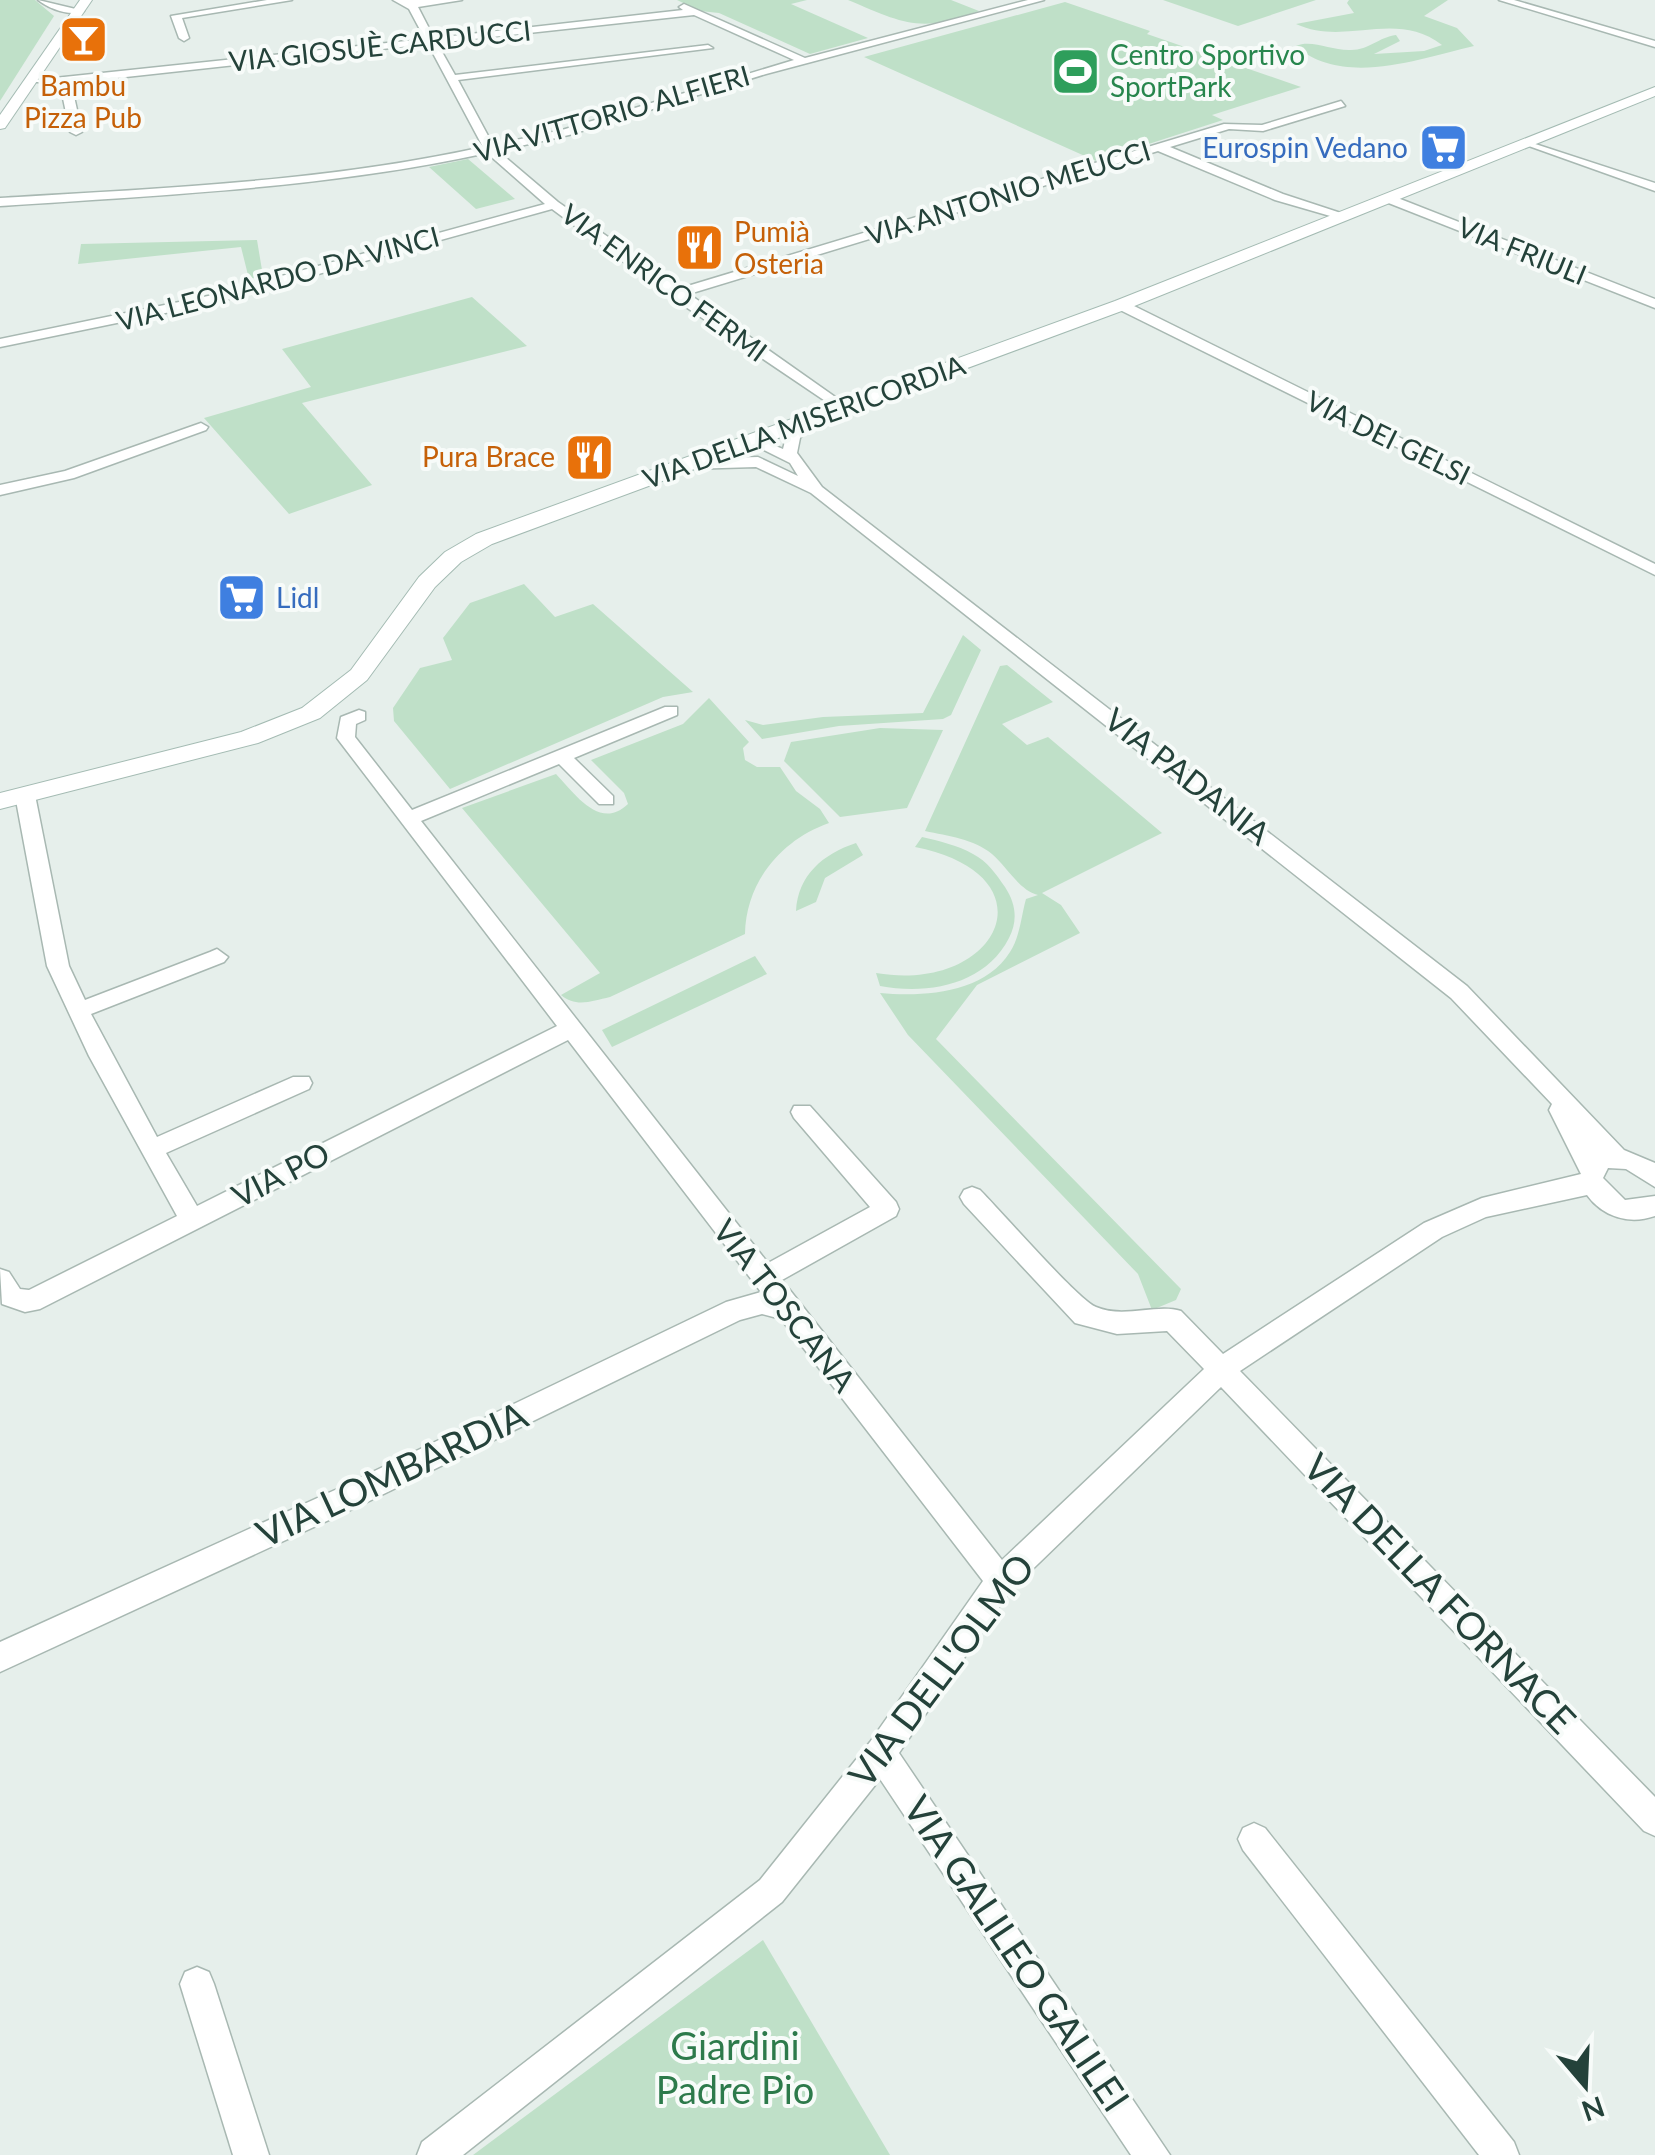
<svg xmlns="http://www.w3.org/2000/svg" width="1655" height="2155" viewBox="0 0 1655 2155" font-family="Lato,sans-serif">
<style>
.green{fill:#bfe0c8}
.lines{fill:none;stroke-linecap:round;stroke-linejoin:round}
.street-casing{stroke:#a8b8b2;stroke-width:3}
.secondary-casing{stroke:#a4bbb3;stroke-width:2}
.street{fill:#fff;fill-rule:evenodd}
.secondary{fill:#fff;fill-rule:evenodd}
.labels{text-anchor:middle;stroke-width:8;stroke-linejoin:round;paint-order:stroke}
.far-street-label{font-size:28px;fill:#24423a;stroke:#f7fbf9}
.far-leisure-label{font-size:28px;fill:#27864d;stroke:#f7fbf9;text-anchor:start}
.far-food-label{font-size:28px;fill:#c56008;stroke:#f7fbf9}
.far-shop-label{font-size:28px;fill:#366cbe;stroke:#f7fbf9;text-anchor:end}
.street-label{font-size:32px;fill:#24423a;stroke:#f7fbf9}
.near-street-label{font-size:38px;fill:#24423a;stroke:#f7fbf9}
.near-park-label{font-size:38px;fill:#2d7a4b;stroke:#f7fbf9}
</style>
<rect width="100%" height="100%" fill="#e6efeb"/>
<g class="green">
<path d="M 0,0 L 35,0 L 54,16 L 0,101 Z"/>
<path d="M 677,0 L 807,0 L 791,4 L 868,38 L 810,54 L 719,13 L 700,11 Z"/>
<path d="M 848,0 L 951,0 L 979,11 C 920,34 903,23 848,0 Z"/>
<path d="M 1163,0 L 1316,0 L 1238,26 Z"/>
<path d="M 1349,0 L 1448,0 L 1424,16 L 1457,28 L 1474,46 C 1422,58 1343,88 1296,46 C 1312,39 1332,51 1351,50 C 1369,50 1379,37 1396,35 L 1400,41 L 1374,54 L 1424,51 L 1442,45 C 1395,9 1345,47 1296,24 L 1354,13 L 1347,3 Z"/>
<path d="M 1065,2 L 1150,31 L 1147,34 L 1301,87 L 1212,115 L 1223,120 L 1096,161 L 864,57 Z"/>
<path d="M 468,159 L 515,199 L 476,209 L 429,167 Z"/>
<path d="M 257,240 L 263,276 L 249,279 L 241,247 L 78,264 L 81,244 Z"/>
<path d="M 472,297 L 527,346 L 302,403 L 372,485 L 289,514 L 204,418 L 311,387 L 282,349 Z"/>
<path d="M 524,584 L 555,617 L 593,604 L 693,692 L 663,697 L 450,789 L 394,721 L 393,708 L 420,668 L 452,660 L 443,638 L 470,603 Z"/>
<path d="M 963,635 L 981,650 L 951,715 L 943,719 L 839,726 L 762,739 L 745,720 L 763,725 L 823,717 L 923,713 Z"/>
<path d="M 1007,665 L 1053,702 L 1002,724 L 1027,745 L 1048,737 L 1162,833 L 1042,893 L 1061,905 L 1080,933 L 977,985 L 936,1039 L 1181,1289 L 1176,1300 L 1152,1310 L 1138,1274 L 908,1035 L 880,993 C 922,997 984,994 1010,952 C 1020,937 1021,917 1026,899 L 1038,895 C 1019,890 1008,868 992,854 C 974,839 948,836 925,831 L 1000,666 Z"/>
<path d="M 709,698 L 749,742 L 743,748 L 745,760 L 757,767 L 780,767 L 796,791 L 820,809 L 829,823 C 781,840 746,882 745,934 L 610,997 C 592,1001 576,1008 561,995 L 600,973 L 462,808 L 556,774 C 575,794 600,831 628,804 L 624,793 L 591,760 L 683,724 Z"/>
<path d="M 880,728 L 943,730 L 907,808 L 840,817 L 784,761 L 791,742 Z"/>
<path d="M 922,837 C 939,841 957,845 973,854 C 987,861 996,874 1005,887 C 1016,904 1018,920 1009,938 C 985,985 928,995 880,986 L 876,973 C 999,994 1056,875 915,847 Z"/>
<path d="M 856,843 L 863,855 L 825,878 L 816,902 L 796,911 C 798,875 823,854 856,843 Z"/>
<path d="M 755,956 L 767,974 L 612,1047 L 602,1030 Z"/>
<path d="M 763,1940 L 890,2155 L 473,2155 Z"/>
</g>
<g class="lines">
<defs>
<g id="street">
<path d="M 38,0 L 84,11 C 70,17 50,9 38,0 Z"/>
<path d="M 267,0 L 292,0 L 182,18 L 189,38 L 184,41 L 179,38 L 171,16 Z"/>
<path d="M 393,0 L 462,0 L 418,7 L 434,38 L 683,10 L 679,7 L 684,4 L 805,58 L 1028,0 L 1044,0 L 766,74 L 569,135 L 498,151 L 558,202 L 681,288 L 1224,124 L 1262,125 L 1341,101 L 1345,106 L 1263,131 L 1229,129 L 1170,147 L 1283,194 L 1350,216 L 1344,220 L 1275,200 L 1158,151 L 689,294 L 848,406 L 850,409 L 843,413 L 671,297 L 552,209 L 214,303 L 0,347 L 0,339 L 208,296 L 545,204 L 487,153 C 327,188 163,195 0,206 L 0,198 C 162,188 324,182 483,147 L 428,44 L 71,83 L 82,132 L 76,135 L 70,132 L 60,84 L 26,81 L 425,39 L 409,9 ZM 694,15 L 794,60 L 562,130 L 493,145 L 458,80 L 713,48 L 708,45 L 455,75 L 437,43 Z"/>
<path d="M 1499,0 L 1514,0 L 1655,41 L 1655,47 Z"/>
<path d="M 1526,141 L 1655,183 L 1655,191 L 1526,145 Z"/>
<path d="M 1390,195 L 1655,299 L 1655,308 L 1386,202 L 1386,196 Z"/>
<path d="M 1116,302 L 1126,302 L 1655,564 L 1655,575 L 1116,308 Z"/>
<path d="M 802,419 L 814,422 L 800,438 L 797,453 L 822,487 L 1467,986 L 1624,1150 L 1655,1163 L 1655,1187 L 1626,1169 L 1608,1168 L 1603,1178 L 1625,1200 L 1655,1196 L 1655,1216 C 1629,1225 1603,1217 1587,1195 L 1486,1217 L 1442,1237 L 1240,1371 L 1655,1797 L 1655,1836 L 1644,1831 L 1221,1387 L 1010,1591 L 899,1753 L 1170,2155 L 1131,2155 L 880,1779 L 782,1902 L 463,2155 L 417,2155 L 422,2142 L 760,1880 L 870,1742 L 983,1581 L 781,1319 L 762,1314 L 740,1320 L 355,1508 L 0,1672 L 0,1642 L 335,1490 L 726,1302 L 761,1292 L 568,1040 L 40,1309 L 25,1312 L 2,1304 L 0,1269 L 9,1272 L 20,1289 L 29,1290 L 177,1216 L 89,1056 L 47,966 L 15,795 L 18,791 L 25,789 L 35,795 L 69,966 L 85,1000 L 210,952 L 217,949 L 228,957 L 224,962 L 91,1014 L 157,1137 L 293,1077 L 309,1077 L 312,1083 L 309,1089 L 166,1153 L 197,1206 L 557,1026 L 340,742 L 337,738 L 341,717 L 359,710 L 365,712 L 365,720 L 356,724 L 355,737 L 412,810 L 665,707 L 677,707 L 677,715 L 574,758 L 613,796 L 613,804 L 599,804 L 559,764 L 421,821 L 768,1263 L 870,1207 L 794,1118 L 791,1112 L 794,1106 L 810,1106 L 896,1202 L 899,1209 L 896,1216 L 782,1280 L 1002,1560 L 1204,1369 L 1167,1331 L 1117,1334 L 1075,1323 L 964,1204 L 960,1197 L 964,1190 L 972,1187 L 980,1190 C 1000,1210 1078,1300 1096,1307 C 1124,1319 1157,1303 1181,1311 L 1223,1354 L 1424,1223 L 1482,1198 L 1581,1174 L 1549,1110 L 1552,1104 L 1451,998 L 811,493 L 756,467 L 688,469 L 680,464 L 688,459 L 758,457 L 798,476 L 790,463 L 746,441 L 753,437 L 783,449 L 786,437 Z"/>
<path d="M 201,423 L 208,427 L 206,430 L 74,478 L 0,495 L 0,485 L 65,471 Z"/>
<path d="M 1254,1823 L 1265,1828 L 1514,2142 L 1519,2155 L 1479,2155 L 1243,1850 L 1238,1839 L 1243,1828 Z"/>
<path d="M 197,1967 L 209,1972 L 214,1984 L 269,2155 L 233,2155 L 180,1984 L 185,1972 Z"/>
</g>
<g id="secondary">
<path d="M 80,0 L 92,0 L 5,128 L 0,129 L 0,115 Z"/>
<path d="M 1655,87 L 1655,96 L 1127,309 L 492,544 L 461,562 L 435,587 L 367,680 L 320,718 L 258,743 L 0,809 L 0,793 L 241,732 L 302,708 L 351,670 L 419,577 L 445,552 L 476,534 L 1115,301 Z"/>
</g>
</defs>
<use href="#street" class="street-casing"/>
<use href="#secondary" class="secondary-casing"/>
<use href="#street" class="street"/>
<use href="#secondary" class="secondary"/>
</g>
<defs>
<symbol id="bar-square" viewBox="-11 -11 22 22"><rect x="-9" y="-9" width="18" height="18" rx="4" fill="#e8710a" stroke="#f7fbf9"/><path d="M-6-5H6L.8 .8V4.5H3.5V6h-7V4.5H-.8V.8Z" fill="#fff"/></symbol>
<symbol id="stadium-square" viewBox="-11 -11 22 22"><rect x="-9" y="-9" width="18" height="18" rx="4" fill="#2e9e5b" stroke="#f7fbf9"/><path d="M0-5a6.5 5 0 1 0 0 10a6.5 5 0 1 0 0-10ZM-3.5-1.8h7v3.6h-7Z" fill="#fff"/></symbol>
<symbol id="supermarket-square" viewBox="-11 -11 22 22"><rect x="-9" y="-9" width="18" height="18" rx="4" fill="#3f7fe0" stroke="#f7fbf9"/><path d="M-6-5.5h2.5l.6 2H6L4.5 2H-2.5L-4.4-4H-6ZM-1.5 3.2a1.3 1.3 0 1 0 .1 0ZM3 3.2a1.3 1.3 0 1 0 .1 0Z" fill="#fff"/></symbol>
<symbol id="restaurant-square" viewBox="-11 -11 22 22"><rect x="-9" y="-9" width="18" height="18" rx="4" fill="#e8710a" stroke="#f7fbf9"/><path d="M-5-6h1v4h1v-4h1v4h1v-4h1v5L-1.5 .5V6h-2V.5L-5-1ZM5-6V6H3V1.5H1.5Q1.5-4 5-6Z" fill="#fff"/></symbol>
</defs>
<g fill-rule="evenodd">
<use href="#bar-square" x="56" y="12" width="55" height="55"/>
<use href="#stadium-square" x="1048" y="44" width="55" height="55"/>
<use href="#supermarket-square" x="1416" y="120" width="55" height="55"/>
<use href="#restaurant-square" x="672" y="220" width="55" height="55"/>
<use href="#restaurant-square" x="562" y="430" width="55" height="55"/>
<use href="#supermarket-square" x="214" y="570" width="55" height="55"/>
</g>
<g class="labels">
<g class="far-street-label">
<text transform="translate(380 46) rotate(-6)" y="10">VIA GIOSUÈ CARDUCCI</text>
<text transform="translate(612 114) rotate(-16)" y="10">VIA VITTORIO ALFIERI</text>
<text transform="translate(1008 193) rotate(-17)" y="10">VIA ANTONIO MEUCCI</text>
<text transform="translate(1522 251) rotate(22)" y="10">VIA FRIULI</text>
<text transform="translate(278 279) rotate(-15)" y="10">VIA LEONARDO DA VINCI</text>
<text transform="translate(664 283) rotate(36)" y="10">VIA ENRICO FERMI</text>
<text transform="translate(804 422) rotate(-20)" y="10">VIA DELLA MISERICORDIA</text>
<text transform="translate(1388 438) rotate(26)" y="10">VIA DEI GELSI</text>
</g>
<g class="far-leisure-label">
<text x="1110" y="65">Centro Sportivo<tspan x="1110" dy="32">SportPark</tspan></text>
</g>
<g class="far-food-label">
<text x="83" y="96">Bambu<tspan x="83" dy="32">Pizza Pub</tspan></text>
<text x="734" y="242" text-anchor="start">Pumià<tspan x="734" dy="32">Osteria</tspan></text>
<text x="555" y="467" text-anchor="end">Pura Brace</text>
</g>
<g class="far-shop-label">
<text x="1408" y="158">Eurospin Vedano</text>
<text x="276" y="608" text-anchor="start">Lidl</text>
</g>
<g class="street-label">
<text transform="translate(1187 777) rotate(38)" y="11">VIA PADANIA</text>
<text transform="translate(281 1175) rotate(-27)" y="11">VIA PO</text>
<text transform="translate(784 1306) rotate(52)" y="11">VIA TOSCANA</text>
</g>
<g class="near-street-label">
<text transform="translate(392 1475) rotate(-25)" y="13">VIA LOMBARDIA</text>
<text transform="translate(1439 1594) rotate(46)" y="13">VIA DELLA FORNACE</text>
<text transform="translate(942 1671) rotate(-53)" y="13">VIA DELL'OLMO</text>
<text transform="translate(1016 1954) rotate(56)" y="13">VIA GALILEO GALILEI</text>
</g>
<g class="near-park-label">
<text x="735" y="2060">Giardini<tspan x="735" dy="44">Padre Pio</tspan></text>
</g>
</g>
<g transform="translate(1585 2085) rotate(161)" stroke="#f7fbf9" stroke-width="8" paint-order="stroke">
<path d="M0-8L18 38L0 25L-18 38Z" fill="#24423a"/>
<text y="-15" font-size="28" font-weight="bold" text-anchor="middle" fill="#24423a">N</text>
</g>
</svg>
